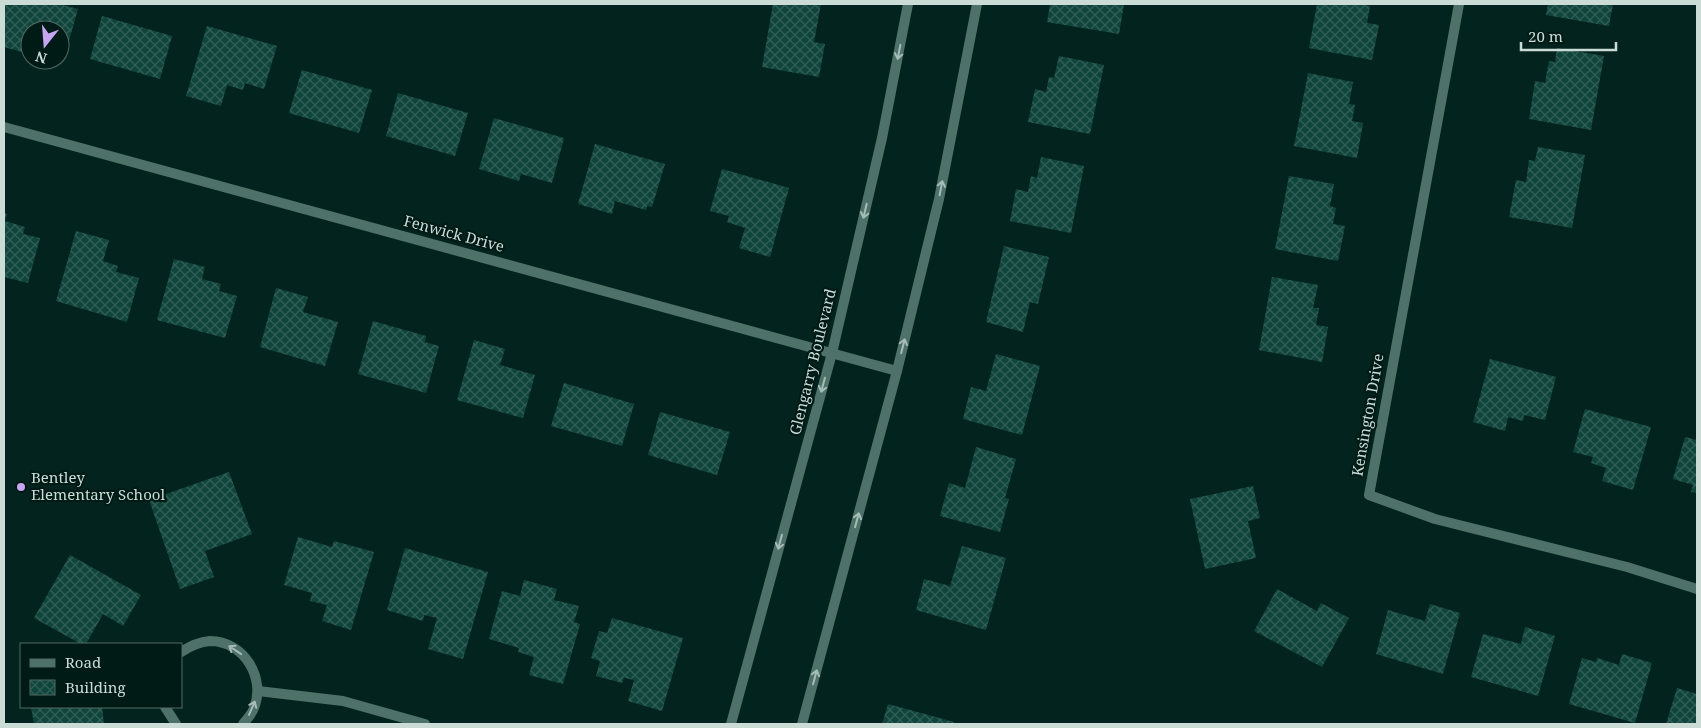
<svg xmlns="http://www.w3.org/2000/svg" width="1701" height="728" viewBox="0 0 1701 728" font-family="'Noto Serif',serif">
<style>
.building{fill:url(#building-cross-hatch)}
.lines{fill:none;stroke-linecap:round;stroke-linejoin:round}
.minor{stroke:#4e7269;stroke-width:10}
.tertiary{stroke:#4e7269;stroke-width:10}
.oneway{stroke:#a6bcb6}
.poi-dot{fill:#c6a6f0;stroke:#001b15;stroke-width:2}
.labels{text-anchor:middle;stroke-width:4.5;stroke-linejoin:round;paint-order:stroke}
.street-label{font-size:15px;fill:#cbdcd7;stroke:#001b15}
.poi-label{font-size:15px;fill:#cbdcd7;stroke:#001b15;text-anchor:start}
</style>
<defs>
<pattern id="building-cross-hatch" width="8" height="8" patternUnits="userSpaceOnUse" patternTransform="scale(1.25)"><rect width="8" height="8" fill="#10453b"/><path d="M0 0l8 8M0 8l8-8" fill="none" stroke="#315f57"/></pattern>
</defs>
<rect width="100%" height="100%" fill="#03241e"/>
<g class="building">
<path d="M 4,4 L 59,4 L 78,9 L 66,51 L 60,49 L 60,30 L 30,30 L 30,41 L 25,40 L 22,52 L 4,47 Z"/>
<path d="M 773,4 L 821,4 L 814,42 L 825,44 L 819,77 L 762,67 Z"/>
<path d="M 1050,4 L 1124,4 L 1119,34 L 1047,22 Z"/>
<path d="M 1317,4 L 1364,4 L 1364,5 L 1370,6 L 1367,23 L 1379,25 L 1372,60 L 1309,48 Z"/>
<path d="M 1548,4 L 1613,4 L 1609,26 L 1546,15 Z"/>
<path d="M 102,16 L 172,36 L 160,79 L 90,59 Z"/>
<path d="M 207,26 L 277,46 L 264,89 L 245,83 L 243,90 L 227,85 L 221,106 L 186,96 Z"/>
<path d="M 1557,48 L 1604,56 L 1591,130 L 1529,119 L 1535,81 L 1545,83 L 1549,61 L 1555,62 Z"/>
<path d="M 1059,56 L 1104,65 L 1090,134 L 1028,122 L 1035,89 L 1046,92 L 1049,77 L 1054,78 Z"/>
<path d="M 302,70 L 372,90 L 359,133 L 289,113 Z"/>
<path d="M 1308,73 L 1353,82 L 1349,104 L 1355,105 L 1352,121 L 1363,123 L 1357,158 L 1294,146 Z"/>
<path d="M 398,93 L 468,113 L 455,156 L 386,136 Z"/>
<path d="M 494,118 L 564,138 L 552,183 L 521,174 L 519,181 L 479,169 Z"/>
<path d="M 595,144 L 665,164 L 652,207 L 647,206 L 646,210 L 615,201 L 612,214 L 578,204 Z"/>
<path d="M 1538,147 L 1585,155 L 1572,228 L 1509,217 L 1516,180 L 1526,182 L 1529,160 L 1535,161 Z"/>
<path d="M 1041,157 L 1084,166 L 1071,233 L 1010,221 L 1016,189 L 1028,192 L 1031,176 L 1037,178 Z"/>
<path d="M 722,169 L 789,188 L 770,257 L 739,248 L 745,228 L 727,222 L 729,216 L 710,211 Z"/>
<path d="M 1289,176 L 1334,184 L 1330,206 L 1336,208 L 1333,224 L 1345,226 L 1338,261 L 1275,249 Z"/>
<path d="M 4,213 L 7,214 L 5,221 L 25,227 L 23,234 L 40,238 L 28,283 L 4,277 Z"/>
<path d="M 76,231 L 109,240 L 103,261 L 118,266 L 116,272 L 139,278 L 127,322 L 56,301 Z"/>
<path d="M 1004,246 L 1049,257 L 1038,304 L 1030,302 L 1023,332 L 986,322 Z"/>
<path d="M 174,259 L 205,267 L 202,279 L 221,284 L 219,291 L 237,296 L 225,338 L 157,320 Z"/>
<path d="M 1272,277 L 1318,285 L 1313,308 L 1319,308 L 1316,325 L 1328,327 L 1322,362 L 1259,350 Z"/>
<path d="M 276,288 L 308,297 L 303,312 L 338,322 L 325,366 L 260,347 Z"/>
<path d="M 373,321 L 426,336 L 425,342 L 439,346 L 426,393 L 358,374 Z"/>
<path d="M 474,340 L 505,349 L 500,365 L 535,375 L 523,418 L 457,400 Z"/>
<path d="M 996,354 L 1040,366 L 1022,435 L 963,419 L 971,387 L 986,391 Z"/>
<path d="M 1490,359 L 1556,377 L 1545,420 L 1524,415 L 1523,421 L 1508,417 L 1505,431 L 1473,422 Z"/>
<path d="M 564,383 L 634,404 L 622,446 L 551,426 Z"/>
<path d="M 1585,409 L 1651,427 L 1633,490 L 1602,481 L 1606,468 L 1591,463 L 1593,457 L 1573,452 Z"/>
<path d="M 660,412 L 730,432 L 717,475 L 648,455 Z"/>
<path d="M 1685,437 L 1697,440 L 1697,493 L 1691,492 L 1693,485 L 1673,479 Z"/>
<path d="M 976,447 L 1016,459 L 1005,498 L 1009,499 L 1000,532 L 940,516 L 949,483 L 965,488 Z"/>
<path d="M 229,472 L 252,534 L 205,551 L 214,577 L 180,589 L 149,500 Z"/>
<path d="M 1253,486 L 1260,518 L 1248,521 L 1256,558 L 1205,569 L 1190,499 Z"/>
<path d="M 298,537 L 332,547 L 334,541 L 374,552 L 351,630 L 322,621 L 327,605 L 310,601 L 312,593 L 284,585 Z"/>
<path d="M 962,546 L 1006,558 L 986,630 L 916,610 L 924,579 L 950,586 Z"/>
<path d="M 405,548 L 488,572 L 463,659 L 428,649 L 437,618 L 424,615 L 423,621 L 387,610 Z"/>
<path d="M 70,555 L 141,595 L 123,626 L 103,614 L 86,644 L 81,644 L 34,618 Z"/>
<path d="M 524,580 L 557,589 L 554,600 L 579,606 L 574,622 L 580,624 L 563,684 L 529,675 L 534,657 L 518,652 L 519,648 L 489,639 L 502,591 L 520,596 Z"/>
<path d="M 1277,589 L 1317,611 L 1321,603 L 1349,618 L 1322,667 L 1254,631 Z"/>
<path d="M 1430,604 L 1460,613 L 1443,674 L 1376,654 L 1388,610 L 1425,621 Z"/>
<path d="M 612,618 L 683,638 L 662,711 L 628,701 L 634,680 L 624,678 L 622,683 L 596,676 L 600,661 L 591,658 L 599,631 L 607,633 Z"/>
<path d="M 1525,627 L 1555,636 L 1538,696 L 1471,677 L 1483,634 L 1521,644 Z"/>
<path d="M 1622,654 L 1652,663 L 1635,723 L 1569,704 L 1582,658 L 1596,662 L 1597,658 L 1619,665 Z"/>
<path d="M 1677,688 L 1697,694 L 1697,724 L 1666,724 Z"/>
<path d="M 888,704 L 954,722 L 953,724 L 882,724 Z"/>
<path d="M 31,707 L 102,707 L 104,723 L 34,724 Z"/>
</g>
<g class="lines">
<g class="minor">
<path d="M 1459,4 L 1369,495 L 1435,519 L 1627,567 L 1697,589"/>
<path d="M 4,127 L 897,371"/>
<path d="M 181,652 C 190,646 199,642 210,641 C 244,641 266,678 254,708 C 252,714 247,719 243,724"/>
<path d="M 258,691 L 343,701 L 425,724"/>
<path d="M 165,707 L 176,724"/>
</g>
<g class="tertiary">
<path d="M 731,724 L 832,353 L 882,138 L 908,4"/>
<path d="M 802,724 L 897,371 L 939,199 L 977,4"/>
</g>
</g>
<defs><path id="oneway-shaft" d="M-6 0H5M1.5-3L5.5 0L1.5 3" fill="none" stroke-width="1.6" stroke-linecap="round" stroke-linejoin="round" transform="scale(1.25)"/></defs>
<g class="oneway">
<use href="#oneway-shaft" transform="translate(899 52) rotate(101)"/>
<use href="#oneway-shaft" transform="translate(941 188) rotate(-79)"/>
<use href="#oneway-shaft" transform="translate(865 211) rotate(103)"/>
<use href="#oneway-shaft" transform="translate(903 346) rotate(-76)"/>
<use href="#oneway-shaft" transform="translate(823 385) rotate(105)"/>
<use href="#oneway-shaft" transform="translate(857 520) rotate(-75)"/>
<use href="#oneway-shaft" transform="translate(780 542) rotate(105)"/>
<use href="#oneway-shaft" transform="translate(235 650) rotate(-146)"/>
<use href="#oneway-shaft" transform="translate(815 677) rotate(-75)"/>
<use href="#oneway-shaft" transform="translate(252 708) rotate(-66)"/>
</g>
<circle class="poi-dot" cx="21" cy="487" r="5"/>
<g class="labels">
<g class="street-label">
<text transform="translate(454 234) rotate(15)" y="5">Fenwick Drive</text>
<text transform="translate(813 362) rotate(-76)" y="5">Glengarry Boulevard</text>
<text transform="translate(1368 415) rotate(-80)" y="5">Kensington Drive</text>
</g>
<g class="poi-label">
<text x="31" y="483">Bentley<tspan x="31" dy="17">Elementary School</tspan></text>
</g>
</g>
<rect width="1701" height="728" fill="none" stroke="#cbdcd7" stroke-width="10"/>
<rect x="20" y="643" width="162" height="65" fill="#001b15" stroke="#516863"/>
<rect x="30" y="659" width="25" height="8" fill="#4e7269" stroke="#516863"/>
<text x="65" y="668" font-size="15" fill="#cbdcd7">Road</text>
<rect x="30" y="680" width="25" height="15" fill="url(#building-cross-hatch)" stroke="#516863"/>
<text x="65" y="693" font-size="15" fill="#cbdcd7">Building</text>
<g transform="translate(45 45) rotate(197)"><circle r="24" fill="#001b15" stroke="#516863"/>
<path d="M0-4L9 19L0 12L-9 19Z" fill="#c6a6f0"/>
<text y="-8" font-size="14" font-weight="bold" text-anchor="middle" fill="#cbdcd7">N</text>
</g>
<path d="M1521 42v8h95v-8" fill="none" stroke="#cbdcd7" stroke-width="2.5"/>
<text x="1528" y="42" font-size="15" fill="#cbdcd7" stroke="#001b15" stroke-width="4" paint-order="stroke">20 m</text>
</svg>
